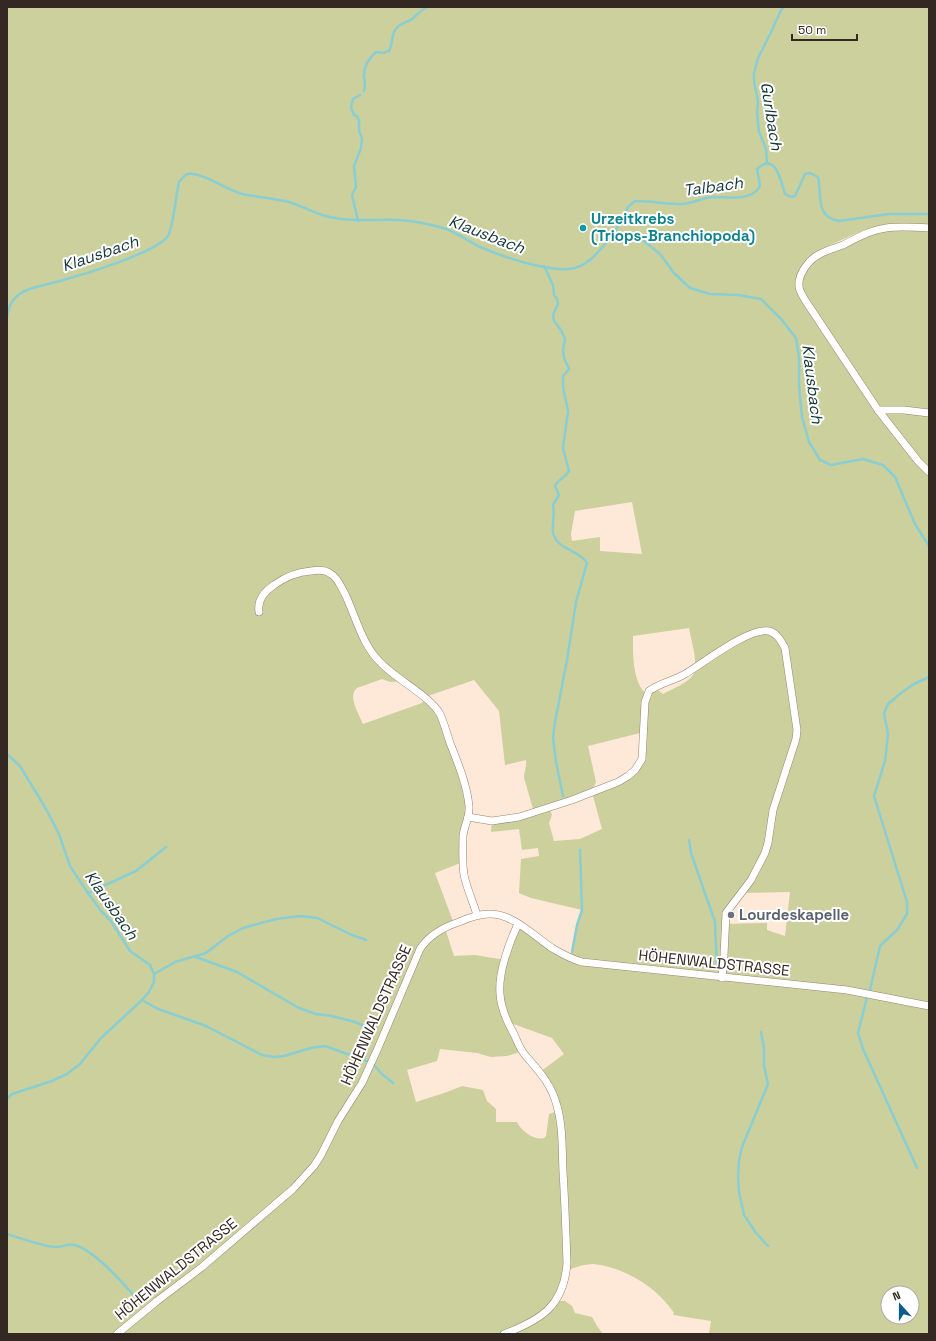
<svg xmlns="http://www.w3.org/2000/svg" width="936" height="1341" viewBox="0 0 936 1341" font-family="'Space Grotesk',sans-serif">
<style>
.green{fill:#cbd09d;fill-rule:evenodd}
.lines{fill:none;stroke-linecap:round;stroke-linejoin:round}
.stream{stroke:#89ced2;stroke-width:2.5}
.street-casing{stroke:#9b8271;stroke-width:8}
.street{stroke:#fff;stroke-width:7}
.culture-dot{fill:#0f9aa8;stroke:#fff;stroke-width:1.5}
.worship-dot{fill:#6b7280;stroke:#fff;stroke-width:1.5}
.labels{text-anchor:middle;stroke-width:4;stroke-linejoin:round;paint-order:stroke}
.culture-label{font-size:15px;font-weight:bold;fill:#0d838f;stroke:#fff;text-anchor:start}
.worship-label{font-size:15px;font-weight:bold;fill:#5b616d;stroke:#fff;text-anchor:start}
.street-label{font-size:15px;fill:#342922;stroke:#fff}
.water-label{font-size:16px;font-style:italic;fill:#123537;stroke:#fff}
</style>
<rect width="100%" height="100%" fill="#fee8d8"/>
<path class="green" d="M 7,7 L 929,7 L 929,409 L 872,407 L 906,413 L 929,415 L 929,1334 L 709,1334 L 711,1321 L 673,1315 L 674,1313 C 657,1287 624,1267 593,1264 C 584,1264 575,1268 566,1270 L 556,1301 L 565,1301 L 572,1306 L 575,1313 L 592,1317 L 597,1326 L 603,1334 L 7,1334 ZM 864,230 L 867,236 L 838,251 L 821,256 L 821,249 ZM 632,502 L 642,554 L 600,551 L 600,537 L 572,541 L 571,534 L 575,511 ZM 689,628 C 691,640 699,665 693,675 C 689,682 671,690 663,694 L 655,688 L 646,694 C 632,680 633,654 633,636 ZM 382,679 L 390,682 L 402,681 L 425,699 L 422,703 L 363,724 C 359,714 347,696 357,688 ZM 474,680 L 499,711 L 505,765 L 526,760 C 527,767 524,771 524,778 L 534,812 L 492,821 L 491,832 L 519,829 L 522,850 L 538,848 L 539,856 L 521,859 L 519,893 L 531,898 L 582,910 L 577,925 L 570,958 L 518,924 L 505,960 L 475,955 L 454,956 L 445,928 L 454,924 L 435,873 L 463,862 L 469,807 L 436,707 L 428,696 ZM 644,732 L 640,764 L 618,782 L 592,791 L 596,782 L 588,746 ZM 592,792 L 602,829 L 580,839 L 554,841 L 549,823 L 552,815 L 549,807 ZM 790,892 L 785,936 L 767,930 L 767,923 L 725,924 L 725,917 L 741,893 ZM 508,1022 L 552,1038 L 564,1054 L 540,1072 L 558,1111 L 549,1114 L 546,1136 L 544,1138 C 535,1141 521,1131 517,1122 L 496,1122 L 496,1109 L 487,1101 L 483,1090 L 462,1086 L 447,1092 L 416,1102 L 407,1070 L 437,1061 L 440,1049 L 477,1053 L 491,1057 L 507,1056 L 523,1051 ZM 888,1293 L 912,1293 L 912,1317 L 888,1317 Z"/>
<g class="lines">
<g class="stream">
<path d="M 364,91 C 366,85 364,81 364,75 C 364,65 369,58 376,52 L 383,53 L 389,51 C 392,45 392,38 394,32 C 399,22 405,24 412,19 C 417,15 421,10 427,7"/>
<path d="M 767,164 L 766,149 L 759,132 L 757,113 L 758,102 L 754,81 L 754,73 L 758,58 L 773,28 L 781,10 L 784,7"/>
<path d="M 358,221 L 352,195 L 356,187 L 354,166 L 361,148 L 362,138 L 359,131 L 359,121 L 357,116 L 354,115 L 351,107 L 353,99 L 360,95"/>
<path d="M 615,232 L 628,207 L 635,201 C 650,201 666,204 681,204 C 692,204 702,198 712,197 C 727,197 752,202 760,186 L 757,169 C 776,151 781,182 785,194 L 791,197 L 795,196 L 805,174 L 810,173 L 818,177 C 822,196 815,217 839,221 L 889,214 L 929,214"/>
<path d="M 544,266 L 553,285 L 554,295 L 557,299 L 558,304 L 553,315 L 554,321 L 561,330 L 565,339 L 563,350 L 564,358 L 569,369 L 563,376 L 563,387 L 568,411 L 563,448 L 569,471 C 564,479 558,479 555,486 L 559,495 L 553,505 C 555,514 552,524 553,533 C 557,550 580,550 587,563 L 576,602 L 567,660 L 555,722 L 553,737 L 556,762 L 563,796"/>
<path d="M 7,317 C 8,310 10,303 15,298 C 25,287 46,285 60,281 C 82,275 156,253 168,236 C 173,228 176,194 179,182 C 182,179 184,175 188,174 C 201,171 231,193 247,195 C 261,197 276,199 289,202 C 305,207 319,216 335,218 C 356,222 377,219 399,220 C 413,221 429,224 443,228 C 456,232 467,240 478,246 C 500,256 545,271 569,269 C 590,267 602,247 615,232 L 628,234 L 644,241 L 660,254 L 674,273 L 690,288 L 710,294 L 738,295 L 761,299 L 782,320 L 796,338 L 799,358 L 799,386 L 802,417 L 809,442 L 820,460 L 831,465 L 863,459 L 883,465 L 895,477 L 915,524 L 929,546"/>
<path d="M 7,754 L 20,766 L 46,809 L 59,834 L 70,866 L 88,893 L 101,911 L 111,921 L 130,951 L 150,965 L 154,974 L 154,982 L 149,992 L 142,1000 L 101,1038 L 80,1064 L 67,1074 L 52,1081 L 12,1094 L 7,1099"/>
<path d="M 689,840 L 691,853 L 715,922 L 717,969"/>
<path d="M 88,893 L 136,871 L 166,847"/>
<path d="M 572,952 L 577,925 L 582,910 L 580,850"/>
<path d="M 196,957 L 237,972 L 299,1008 L 316,1014 L 332,1016 L 355,1022 L 372,1029"/>
<path d="M 154,974 L 175,962 L 206,953 L 228,936 L 243,928 L 276,919 L 301,916 L 317,918 L 352,935 L 366,940"/>
<path d="M 870,990 L 880,946 L 897,930 L 907,914 L 907,902 L 874,796 L 885,761 L 888,734 L 884,713 L 888,704 L 901,693 L 914,684 L 929,677"/>
<path d="M 867,997 L 858,1033 L 863,1049 L 917,1168"/>
<path d="M 142,1000 L 158,1009 L 206,1026 L 262,1055 L 274,1057 L 284,1056 L 311,1048 L 325,1046 L 367,1061"/>
<path d="M 761,1032 L 764,1048 L 764,1066 L 768,1084 L 742,1147 L 739,1160 L 738,1177 L 739,1192 L 744,1215 L 756,1233 L 768,1246"/>
<path d="M 374,1065 L 382,1074 L 393,1083"/>
<path d="M 7,1234 C 16,1237 48,1248 57,1247 C 64,1247 68,1243 75,1245 C 95,1251 123,1283 137,1299"/>
</g>
<defs>
<g id="street">
<path d="M 929,228 C 915,227 900,226 886,228 C 870,230 857,238 843,245 C 835,248 827,250 820,254 C 809,259 798,274 799,286 C 799,291 803,296 805,300 L 878,410 L 918,461 L 929,472"/>
<path d="M 878,410 L 904,410 L 929,413"/>
<path d="M 259,612 C 257,600 265,591 274,585 C 285,577 297,572 311,571 C 317,570 326,570 331,574 C 338,578 341,587 345,594 C 356,617 362,645 381,663 C 396,679 431,697 440,714 C 444,723 447,733 450,743 C 458,763 467,785 469,806 C 470,817 464,826 463,836 C 463,848 462,863 464,875 C 467,889 473,902 477,915"/>
<path d="M 468,817 L 492,821 L 519,817 L 572,800 L 618,782 L 628,776 L 635,770 L 642,759 L 645,702 L 649,691 C 660,683 673,681 685,674 C 702,664 749,627 769,631 C 777,633 781,641 785,648 L 797,730 L 796,739 L 773,810 L 768,843 L 765,853 L 751,880 L 726,913 L 724,955 L 722,978"/>
<path d="M 117,1334 L 157,1301 L 202,1267 L 293,1189 L 314,1166 L 321,1155 L 338,1121 L 362,1083 L 378,1048 L 420,949 C 429,935 444,927 459,922 C 468,918 479,914 489,914 C 512,913 534,936 552,948 C 562,954 571,959 582,962 L 847,990 L 929,1006"/>
<path d="M 504,1334 C 541,1320 564,1306 567,1263 C 566,1233 565,1203 563,1172 C 562,1150 563,1127 557,1106 C 552,1085 539,1071 525,1055 C 520,1049 517,1041 514,1034 C 507,1022 501,1008 500,994 C 498,973 509,943 518,924"/>
</g>
</defs>
<use href="#street" class="street-casing"/>
<use href="#street" class="street"/>
</g>
<circle class="culture-dot" cx="583" cy="228" r="4"/>
<circle class="worship-dot" cx="731" cy="915" r="4"/>
<g class="labels">
<g class="culture-label">
<text x="591" y="224">Urzeitkrebs<tspan x="591" dy="17">(Triops-Branchiopoda)</tspan></text>
</g>
<g class="worship-label">
<text x="739" y="920">Lourdeskapelle</text>
</g>
<g class="street-label">
<text transform="translate(714 963) rotate(6)" y="5">HÖHENWALDSTRASSE</text>
<text transform="translate(376 1015) rotate(-66)" y="5">HÖHENWALDSTRASSE</text>
<text transform="translate(176 1269) rotate(-39)" y="5">HÖHENWALDSTRASSE</text>
</g>
<g class="water-label">
<text transform="translate(772 116) rotate(81)" y="6">Gurlbach</text>
<text transform="translate(713 186) rotate(-8)" y="6">Talbach</text>
<text transform="translate(487 234) rotate(21)" y="6">Klausbach</text>
<text transform="translate(100 253) rotate(-19)" y="6">Klausbach</text>
<text transform="translate(813 384) rotate(83)" y="6">Klausbach</text>
<text transform="translate(112 905) rotate(55)" y="6">Klausbach</text>
</g>
</g>
<rect width="936" height="1341" fill="none" stroke="#342922" stroke-width="16"/>
<g transform="translate(900 1305) rotate(339)"><circle r="19" fill="#ffffff" stroke="#aea9a7"/>
<path d="M0-3L7 15L0 10L-7 15Z" fill="#0d5a8d"/>
<text y="-6" font-size="11" font-weight="bold" text-anchor="middle" fill="#342922">N</text>
</g>
<path d="M792 34v6h65v-6" fill="none" stroke="#342922" stroke-width="2"/>
<text x="798" y="34" font-size="12" fill="#342922" stroke="#ffffff" stroke-width="3" paint-order="stroke">50 m</text>
</svg>
